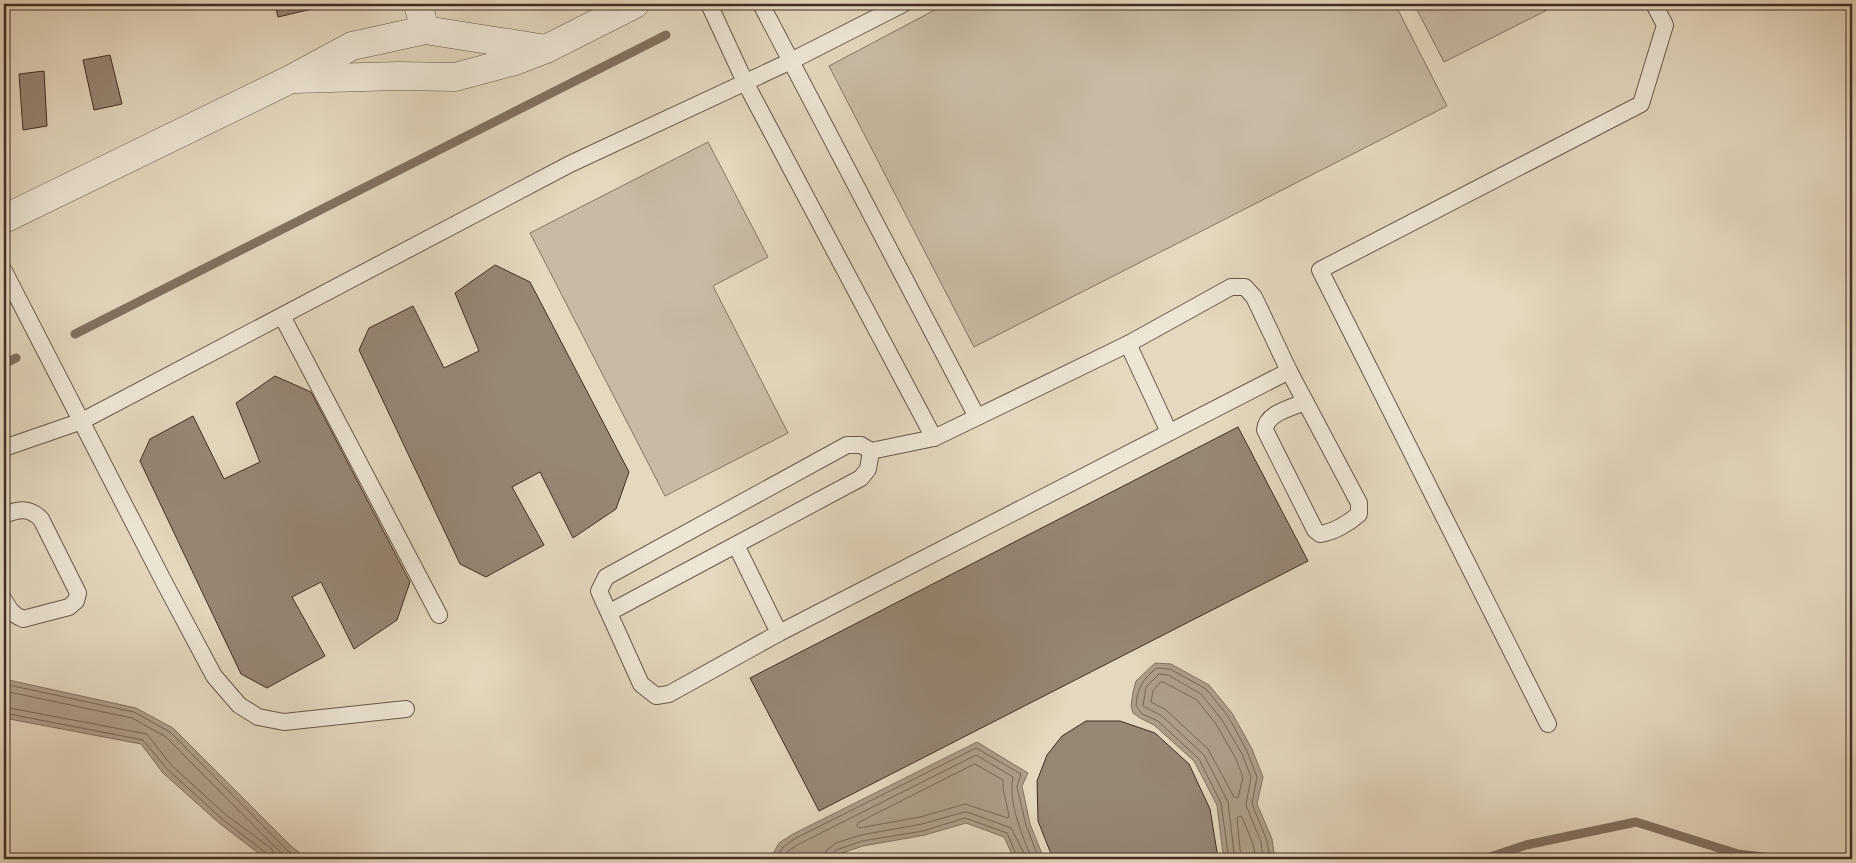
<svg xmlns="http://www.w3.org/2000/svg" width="1856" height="863" viewBox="0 0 1856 863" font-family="'IM FELL Double Pica',serif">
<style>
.green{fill:#c8bba4;stroke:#857464}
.water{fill:#ad9e89;stroke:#827160}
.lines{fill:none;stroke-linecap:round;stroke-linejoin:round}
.shore{stroke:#786656;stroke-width:1}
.stream{stroke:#827160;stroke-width:9}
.building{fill:#968674;stroke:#422d23}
.lane-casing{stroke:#6a584a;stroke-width:18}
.street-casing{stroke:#6a584a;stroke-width:29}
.lane{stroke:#ede6d5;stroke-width:16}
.street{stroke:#ede6d5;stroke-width:28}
</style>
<rect width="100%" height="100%" fill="#e4d8be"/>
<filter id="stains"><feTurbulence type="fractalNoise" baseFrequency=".004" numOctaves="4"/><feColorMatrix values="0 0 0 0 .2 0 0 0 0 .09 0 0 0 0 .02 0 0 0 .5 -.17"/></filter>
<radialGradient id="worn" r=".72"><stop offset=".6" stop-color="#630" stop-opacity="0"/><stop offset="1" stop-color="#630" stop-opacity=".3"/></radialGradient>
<g class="green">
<path d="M 946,4 L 1395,4 L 1447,106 L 974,347 L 829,66 Z"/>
<path d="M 1414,4 L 1559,4 L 1444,62 Z"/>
<path d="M 708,142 L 768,257 L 713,286 L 788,433 L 665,496 L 530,233 Z"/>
</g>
<g class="water">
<path d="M 1155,663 L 1171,664 L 1209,685 L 1232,713 L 1252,749 L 1263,777 L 1257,804 L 1272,839 L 1275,859 L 1220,859 L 1223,854 L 1217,805 L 1194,761 L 1154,725 L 1140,718 L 1133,713 L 1131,706 L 1133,692 L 1136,681 Z"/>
<path d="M 4,679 L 136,708 L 173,728 L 292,847 L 308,859 L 266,859 L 219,823 L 163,773 L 141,744 L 4,718 Z"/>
<path d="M 977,742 L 1028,773 L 1022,786 L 1030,824 L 1044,859 L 1014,859 L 1004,837 L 966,823 L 925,835 L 863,846 L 839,854 L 834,859 L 770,859 L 779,843 L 793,834 Z"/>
</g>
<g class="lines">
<g class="shore">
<path d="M 1161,682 L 1165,683 L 1197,700 L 1216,724 L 1235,757 L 1243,777 L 1238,798 L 1234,797 L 1208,749 L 1166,710 L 1151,702 L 1153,691 Z"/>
<path d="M 4,684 L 134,712 L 170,732 L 288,851 L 300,859"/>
<path d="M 4,691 L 132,718 L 166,737 L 274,846 L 289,859"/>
<path d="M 4,707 L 147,734 L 171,765 L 226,815 L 272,849 L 275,859"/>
<path d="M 4,713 L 143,740 L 167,769 L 222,819 L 266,853 L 268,859"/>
<path d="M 975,764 L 1003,780 L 1003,789 L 1009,815 L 1008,818 L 965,804 L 920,817 L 859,828 L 857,826 L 858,823 Z"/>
<path d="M 776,859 L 783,847 L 796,838 L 976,748 L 1021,774 L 1017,787 L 1026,825 L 1039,859"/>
<path d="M 783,859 L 788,851 L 799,844 L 976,755 L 1013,777 C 1008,804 1022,834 1032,859"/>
<path d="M 824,859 L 826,851 L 836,843 L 861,835 L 922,824 L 964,812 L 970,813 L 1011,828 L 1024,853 L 1025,859"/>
<path d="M 831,859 L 832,855 L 836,850 L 862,841 L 923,831 L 965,818 L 1007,833 L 1018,859"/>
<path d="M 1226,859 L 1228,853 L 1221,803 L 1199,759 L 1158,721 L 1142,714 L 1136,706 C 1137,689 1143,678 1157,668 L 1170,669 L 1206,689 L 1228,716 L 1247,751 L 1257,777 L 1252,804 L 1267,841 L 1270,859"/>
<path d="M 1233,859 L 1234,853 L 1228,802 L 1204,755 L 1162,716 L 1143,706 L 1146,687 L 1159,674 L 1168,675 L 1201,694 L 1222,720 L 1242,754 L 1251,777 L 1246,805 L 1261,842 L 1263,859"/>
<path d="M 1241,859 L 1237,818 L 1240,816 L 1242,817 L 1253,844 L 1256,859"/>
</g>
<g class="stream">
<path d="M 75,334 L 666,35"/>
<path d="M 4,364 L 16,358"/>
<path d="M 1484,859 L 1526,845 L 1636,822 L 1738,854 L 1780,859"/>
</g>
</g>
<g class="building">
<path d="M 275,4 L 328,4 L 329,5 L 278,17 Z"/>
<path d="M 110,55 L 122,104 L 94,110 L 83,60 Z"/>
<path d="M 44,71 L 47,126 L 23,130 L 19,74 Z"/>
<path d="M 495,265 L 530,282 L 629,472 L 616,509 L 573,538 L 540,472 L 512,487 L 544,545 L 486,577 L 460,564 L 359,350 L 369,328 L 413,306 L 444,368 L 479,351 L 455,293 Z"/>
<path d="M 275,376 L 311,392 L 410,582 L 397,620 L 354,649 L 321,582 L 292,597 L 325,656 L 267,688 L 241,674 L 140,461 L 150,439 L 193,416 L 224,479 L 260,462 L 236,403 Z"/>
<path d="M 1238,427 L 1308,561 L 819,811 L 750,678 Z"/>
<path d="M 1086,721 L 1120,721 L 1155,733 L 1189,764 L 1210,809 L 1217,852 L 1214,859 L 1053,859 L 1038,821 L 1037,781 L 1047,755 L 1062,736 Z"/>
</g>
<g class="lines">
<defs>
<g id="lane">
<path d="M 709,4 L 745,82 L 934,438"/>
<path d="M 761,4 L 977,417"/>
<path d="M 4,271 L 165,584 L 214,676 L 239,705 L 258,717 L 284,722 L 406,709"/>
<path d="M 1231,287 L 1245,287 L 1254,297 L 1289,371 L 779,633 L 669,694 L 656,696 L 641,684 L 599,591 L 606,577 L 847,445 L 861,445 L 871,451 L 934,438 L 1128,344 Z"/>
<path d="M 282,316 L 439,615"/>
<path d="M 1128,344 L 1169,432"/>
<path d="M 1289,371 L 1359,503 L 1359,514 C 1349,523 1334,532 1320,534 L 1315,530 L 1265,430 C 1266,413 1291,408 1305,402"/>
<path d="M 4,448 L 82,421 L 570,164 L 791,61 L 903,4"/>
<path d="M 4,515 C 19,509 29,507 41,519 L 78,593 L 76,601 L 69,607 L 23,619 C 13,615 9,609 4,600"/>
<path d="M 736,545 L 779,633"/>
<path d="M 610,612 L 861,478 L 868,469 L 871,451"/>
<path d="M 1548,724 L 1320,270 L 1641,104 L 1665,25 L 1654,4"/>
</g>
<g id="street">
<path d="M 418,4 L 425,30"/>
<path d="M 295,79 L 399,76 L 455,77 L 515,61 L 546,49 L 635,4"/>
<path d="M 4,219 L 291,79 L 352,46 L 425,30 L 546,49"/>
</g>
</defs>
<use href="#lane" class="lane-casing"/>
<use href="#street" class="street-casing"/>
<use href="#lane" class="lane"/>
<use href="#street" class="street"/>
</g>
<rect width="1856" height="863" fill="none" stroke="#e4d8be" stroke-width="20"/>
<rect x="5" y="5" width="1846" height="853" fill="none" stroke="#422d23" stroke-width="2.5"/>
<rect x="10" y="10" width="1836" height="843" fill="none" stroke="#422d23"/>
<rect width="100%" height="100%" filter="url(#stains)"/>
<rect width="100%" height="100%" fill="url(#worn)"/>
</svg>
